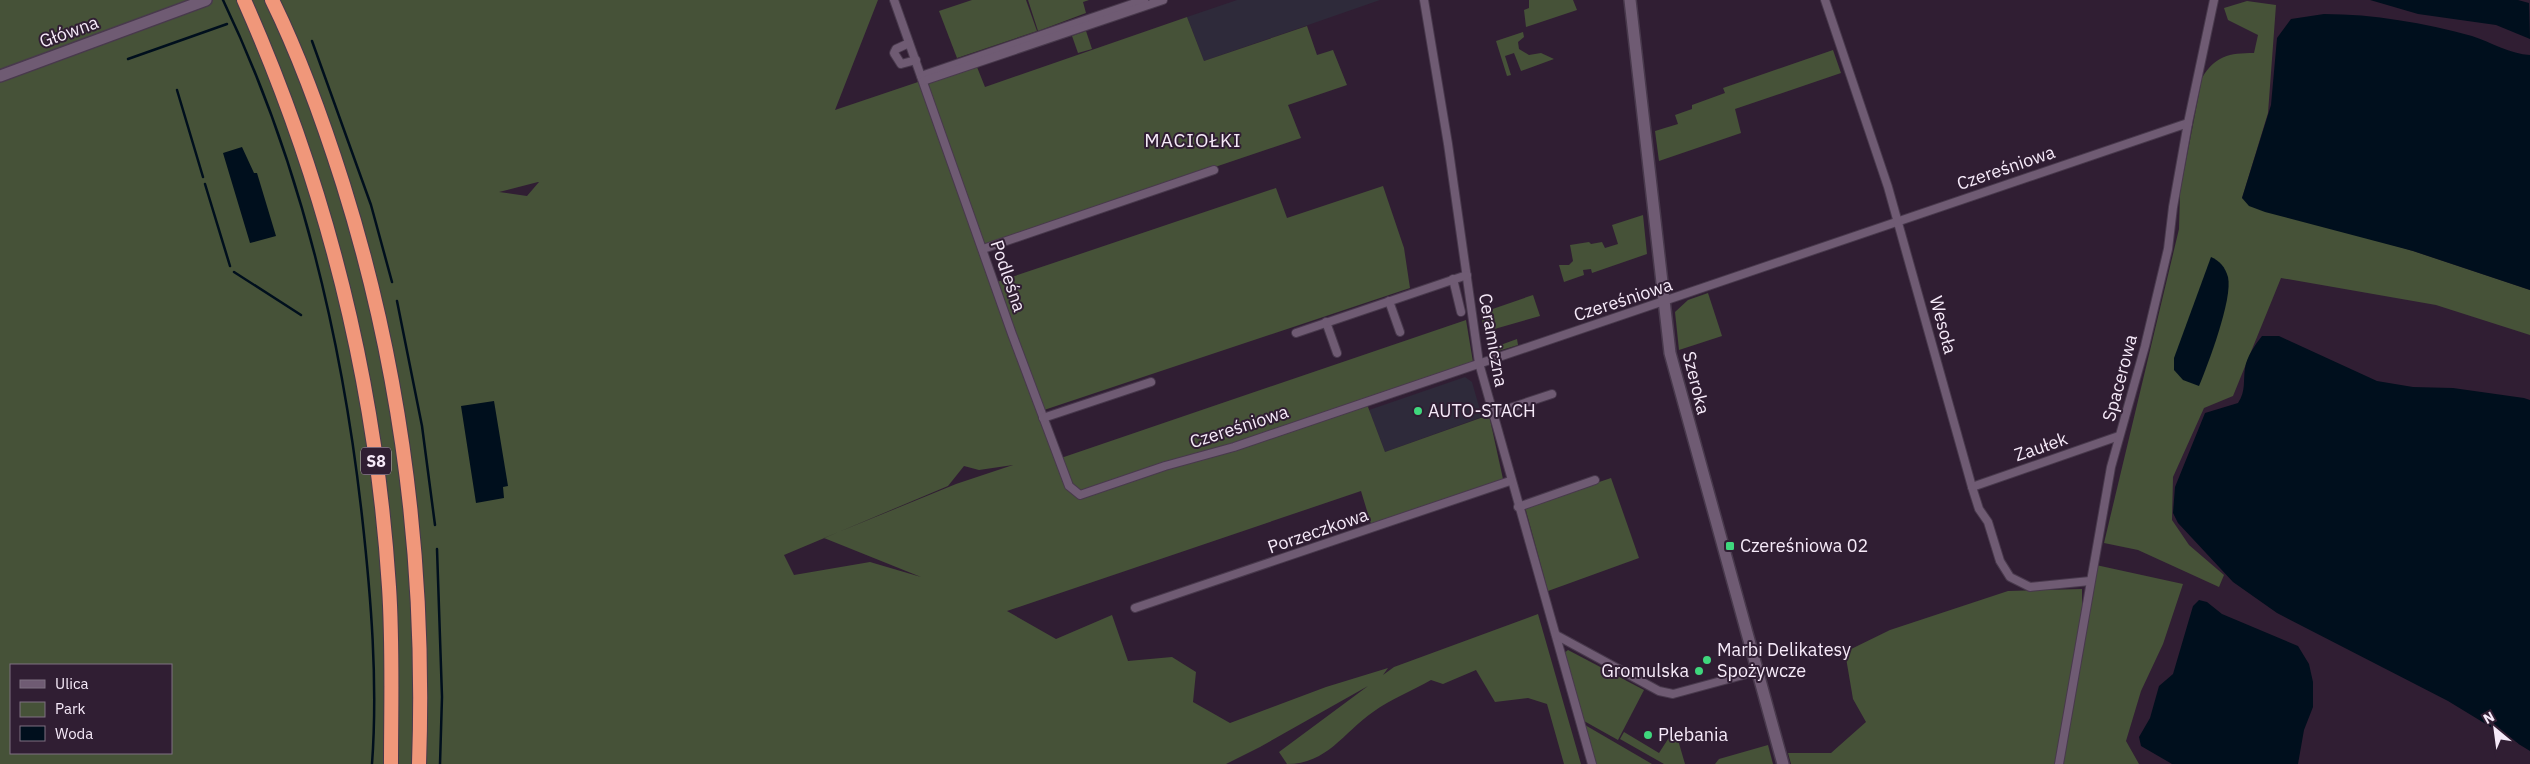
<svg xmlns="http://www.w3.org/2000/svg" width="2530" height="764" viewBox="0 0 2530 764" font-family="'IBM Plex Sans',sans-serif">
<style>
.commercial{fill:#2e2a3a}
.green{fill:#465238;fill-rule:evenodd}
.water{fill:#000f1d}
.lines{fill:none;stroke-linecap:round;stroke-linejoin:round}
.stream{stroke:#000f1d;stroke-width:2.5}
.street-casing{stroke:#48394c;stroke-width:10}
.secondary-casing{stroke:#48394c;stroke-width:14}
.highway-casing{stroke:#48394c;stroke-width:16}
.street{stroke:#6f5b73;stroke-width:8}
.secondary{stroke:#6f5b73;stroke-width:11}
.highway{stroke:#f0977a;stroke-width:14}
.poi-dot{fill:#3fd77d;stroke:#301e33;stroke-width:2}
.labels{text-anchor:middle;stroke-width:4;stroke-linejoin:round;paint-order:stroke}
.shield{fill:#301e33;stroke:#bbadbe;stroke-width:1}
.shield-label{font-size:16px;font-weight:bold;fill:#f6eaf9}
.street-label{font-size:18px;fill:#f6eaf9;stroke:#301e33}
.poi-label{font-size:18px;fill:#f6eaf9;stroke:#301e33;text-anchor:start}
.neighbourhood-label{font-size:19px;letter-spacing:1px;fill:#f6eaf9;stroke:#301e33}
</style>
<rect width="100%" height="100%" fill="#301e33"/>
<g class="commercial">
<path d="M 1237,0 L 1380,0 L 1204,61 L 1187,17 Z"/>
<path d="M 1465,377 L 1472,382 L 1482,417 L 1385,452 L 1369,410 Z"/>
</g>
<g class="green">
<path d="M 0,0 L 878,0 L 835,110 L 918,82 L 928,83 L 977,67 L 985,87 L 1187,17 L 1204,61 L 1307,26 L 1317,55 L 1333,50 L 1347,85 L 1288,105 L 1301,138 L 984,245 L 997,282 L 1276,188 L 1287,218 L 1383,186 L 1404,248 L 1410,288 L 1044,410 L 1061,458 L 1466,320 L 1473,362 L 1365,399 L 1385,452 L 1489,415 L 1503,479 L 1371,524 L 1361,491 L 1007,611 L 1056,639 L 1112,615 L 1128,661 L 1172,657 L 1196,672 L 1193,702 L 1230,723 L 1326,687 L 1388,668 L 1383,675 L 1394,667 L 1538,614 L 1581,764 L 1564,764 L 1547,704 L 1528,698 L 1495,702 L 1476,670 L 1443,684 L 1431,680 C 1412,691 1391,699 1373,712 C 1343,733 1327,764 1287,764 L 1279,752 L 1368,686 L 1260,747 L 1226,764 L 0,764 ZM 539,182 L 527,196 L 499,192 L 538,182 ZM 1013,465 L 956,484 L 824,538 L 921,577 L 870,562 L 794,575 L 784,555 L 948,486 L 964,466 L 979,470 ZM 11,665 L 171,665 L 171,753 L 11,753 Z"/>
<path d="M 972,0 L 1026,0 L 1037,31 L 957,58 L 939,11 Z"/>
<path d="M 1028,0 L 1089,0 L 1083,2 L 1086,13 L 1038,31 Z"/>
<path d="M 1529,0 L 1573,0 L 1577,10 L 1526,27 L 1524,10 L 1529,8 Z"/>
<path d="M 2247,1 L 2276,5 L 2268,113 L 2242,198 L 2413,251 L 2530,290 L 2530,335 L 2436,305 L 2281,278 L 2233,396 L 2204,408 L 2173,477 L 2172,520 L 2189,545 L 2224,575 L 2219,587 L 2138,550 L 2104,543 L 2179,229 L 2180,192 L 2202,78 C 2215,56 2229,53 2254,53 L 2258,35 L 2228,20 L 2224,8 Z"/>
<path d="M 1086,31 L 1092,49 L 1078,53 L 1072,36 Z"/>
<path d="M 1523,32 L 1524,37 L 1518,42 L 1519,49 L 1529,55 L 1541,53 L 1554,59 L 1521,71 L 1514,53 L 1505,56 L 1511,75 L 1507,76 L 1496,41 Z"/>
<path d="M 1833,50 L 1841,73 L 1735,109 L 1741,133 L 1659,161 L 1655,131 L 1678,124 L 1675,115 L 1692,109 L 1692,105 L 1725,93 L 1723,88 Z"/>
<path d="M 1643,215 L 1647,254 L 1592,273 L 1591,269 L 1583,270 L 1584,275 L 1564,282 L 1559,265 L 1569,265 L 1573,261 L 1570,245 L 1589,242 L 1591,244 L 1602,242 L 1605,248 L 1618,244 L 1612,225 Z"/>
<path d="M 1708,293 L 1722,336 L 1679,350 L 1675,312 L 1688,300 Z"/>
<path d="M 1533,295 L 1540,316 L 1484,332 L 1481,313 Z"/>
<path d="M 1517,339 L 1518,345 L 1495,352 L 1489,351 L 1487,342 L 1493,340 L 1495,347 Z"/>
<path d="M 1611,478 L 1639,558 L 1548,591 L 1525,507 Z"/>
<path d="M 2096,565 L 2183,584 L 2163,644 L 2141,691 L 2126,741 L 2139,764 L 2063,764 Z"/>
<path d="M 2082,589 L 2082,607 L 2057,764 L 1791,764 L 1788,753 L 1831,753 L 1866,722 L 1853,699 L 1845,652 L 1890,630 L 2008,591 Z"/>
<path d="M 1568,650 L 1644,690 L 1618,740 L 1584,721 L 1564,653 Z"/>
<path d="M 1585,725 L 1652,764 L 1596,764 Z"/>
<path d="M 1624,732 L 1659,753 L 1670,736 L 1678,740 L 1685,764 L 1664,764 L 1620,739 Z"/>
<path d="M 1768,745 L 1773,764 L 1715,764 L 1719,759 Z"/>
</g>
<g class="water">
<path d="M 2370,0 L 2518,0 L 2529,3 L 2530,39 L 2496,25 L 2418,14 Z"/>
<path d="M 2324,14 C 2374,14 2424,23 2472,36 C 2490,42 2511,54 2530,55 L 2530,290 L 2413,251 L 2265,212 L 2249,206 L 2242,198 L 2271,105 L 2277,38 L 2291,19 Z"/>
<path d="M 242,147 L 254,173 L 257,173 L 276,236 L 250,243 L 223,153 Z"/>
<path d="M 2211,257 C 2220,261 2225,267 2228,277 C 2233,299 2208,364 2199,386 L 2183,380 L 2174,370 L 2174,358 Z"/>
<path d="M 2262,336 L 2279,336 L 2377,381 L 2413,387 L 2453,388 L 2524,398 L 2530,400 L 2530,751 L 2448,701 L 2277,613 L 2233,582 L 2178,523 L 2173,513 L 2175,487 L 2205,413 L 2238,403 C 2246,391 2243,381 2245,368 C 2247,356 2255,345 2262,336 Z"/>
<path d="M 494,401 L 508,486 L 503,487 L 504,498 L 476,503 L 461,406 Z"/>
<path d="M 2199,600 L 2207,602 L 2222,614 L 2298,646 L 2309,664 L 2313,682 L 2313,707 L 2304,730 L 2298,764 L 2172,764 L 2141,746 L 2139,737 L 2150,718 L 2159,686 L 2173,674 L 2193,606 Z"/>
</g>
<g class="lines">
<g class="stream">
<path d="M 223,0 C 301,163 342,337 362,516 C 371,597 378,682 372,764"/>
<path d="M 312,41 L 371,205 L 392,282"/>
<path d="M 128,59 L 227,24"/>
<path d="M 177,90 L 203,177"/>
<path d="M 205,184 L 230,266"/>
<path d="M 234,272 L 301,315"/>
<path d="M 397,301 L 422,426 L 435,525"/>
<path d="M 437,549 L 442,697 L 440,764"/>
</g>
<defs>
<g id="street">
<path d="M 894,0 L 1012,334 L 1069,486 L 1080,495 L 1165,466 L 1234,447 L 2188,123"/>
<path d="M 1424,0 L 1448,144 L 1479,363 L 1592,764"/>
<path d="M 1825,0 L 1888,187 L 1972,487 L 1979,509 L 1988,522 L 2000,561 L 2010,577 L 2030,587 L 2090,581"/>
<path d="M 909,43 L 896,49 L 894,53 L 901,64 L 916,60"/>
<path d="M 921,76 L 1144,0"/>
<path d="M 923,81 L 1163,0"/>
<path d="M 983,249 L 1214,170"/>
<path d="M 1453,279 L 1461,312"/>
<path d="M 1389,301 L 1400,332"/>
<path d="M 1326,322 L 1337,353"/>
<path d="M 1296,333 L 1467,275"/>
<path d="M 1492,414 L 1552,394"/>
<path d="M 1043,418 L 1151,382"/>
<path d="M 1972,487 L 2119,436"/>
<path d="M 1518,507 L 1595,480"/>
<path d="M 1135,608 L 1510,481"/>
<path d="M 1556,635 L 1659,691 L 1673,694 L 1758,671"/>
<path d="M 2059,764 L 2111,467 L 2145,346 L 2168,249 L 2173,207 L 2188,123 L 2214,0"/>
</g>
<g id="secondary">
<path d="M 1630,0 L 1670,353 L 1783,764"/>
<path d="M 0,76 L 206,0"/>
</g>
<g id="highway">
<path d="M 244,0 C 326,185 376,384 389,587 C 393,646 391,705 391,764"/>
<path d="M 272,0 C 301,59 323,121 343,184 C 402,372 426,567 419,764"/>
</g>
</defs>
<use href="#street" class="street-casing"/>
<use href="#secondary" class="secondary-casing"/>
<use href="#highway" class="highway-casing"/>
<use href="#street" class="street"/>
<use href="#secondary" class="secondary"/>
<use href="#highway" class="highway"/>
</g>
<g class="poi-dot">
<circle cx="1418" cy="411" r="5"/>
<rect x="1725" y="541" width="10" height="10" rx="2.5"/>
<circle cx="1707" cy="660" r="5"/>
<circle cx="1699" cy="671" r="5"/>
<circle cx="1648" cy="735" r="5"/>
</g>
<g class="labels">
<rect class="shield" x="361" y="447.5" width="30" height="27" rx="4"/>
<g class="shield-label">
<text x="376" y="467">S8</text>
</g>
<g class="street-label">
<text transform="translate(69 32) rotate(-20)" y="6">Główna</text>
<text transform="translate(2006 168) rotate(-19)" y="6">Czereśniowa</text>
<text transform="translate(1008 276) rotate(71)" y="6">Podleśna</text>
<text transform="translate(1623 300) rotate(-18)" y="6">Czereśniowa</text>
<text transform="translate(1943 325) rotate(75)" y="6">Wesoła</text>
<text transform="translate(1493 340) rotate(80)" y="6">Ceramiczna</text>
<text transform="translate(2120 378) rotate(-75)" y="6">Spacerowa</text>
<text transform="translate(1696 383) rotate(76)" y="6">Szeroka</text>
<text transform="translate(1239 427) rotate(-18)" y="6">Czereśniowa</text>
<text transform="translate(2041 447) rotate(-19)" y="6">Zaułek</text>
<text transform="translate(1318 531) rotate(-19)" y="6">Porzeczkowa</text>
</g>
<g class="poi-label">
<text x="1428" y="417">AUTO-STACH</text>
<text x="1740" y="552">Czereśniowa 02</text>
<text x="1717" y="656">Marbi Delikatesy<tspan x="1717" dy="21">Spożywcze</tspan></text>
<text x="1689" y="677" text-anchor="end">Gromulska</text>
<text x="1658" y="741">Plebania</text>
</g>
<g class="neighbourhood-label">
<text x="1193" y="147">MACIOŁKI</text>
</g>
</g>
<rect x="10" y="664" width="162" height="90" fill="#301e33" stroke="#7f7082"/>
<rect x="20" y="680" width="25" height="8" fill="#6f5b73" stroke="#7f7082"/>
<text x="55" y="689" font-size="15" fill="#f6eaf9">Ulica</text>
<rect x="20" y="702" width="25" height="15" fill="#465238" stroke="#7f7082"/>
<text x="55" y="714" font-size="15" fill="#f6eaf9">Park</text>
<rect x="20" y="726" width="25" height="15" fill="#000f1d" stroke="#7f7082"/>
<text x="55" y="739" font-size="15" fill="#f6eaf9">Woda</text>
<g transform="translate(2495 729) rotate(331)" stroke="#301e33" stroke-width="4" paint-order="stroke">
<path d="M0-4L9 19L0 12L-9 19Z" fill="#f6eaf9"/>
<text y="-8" font-size="14" font-weight="bold" text-anchor="middle" fill="#f6eaf9">N</text>
</g>
</svg>
